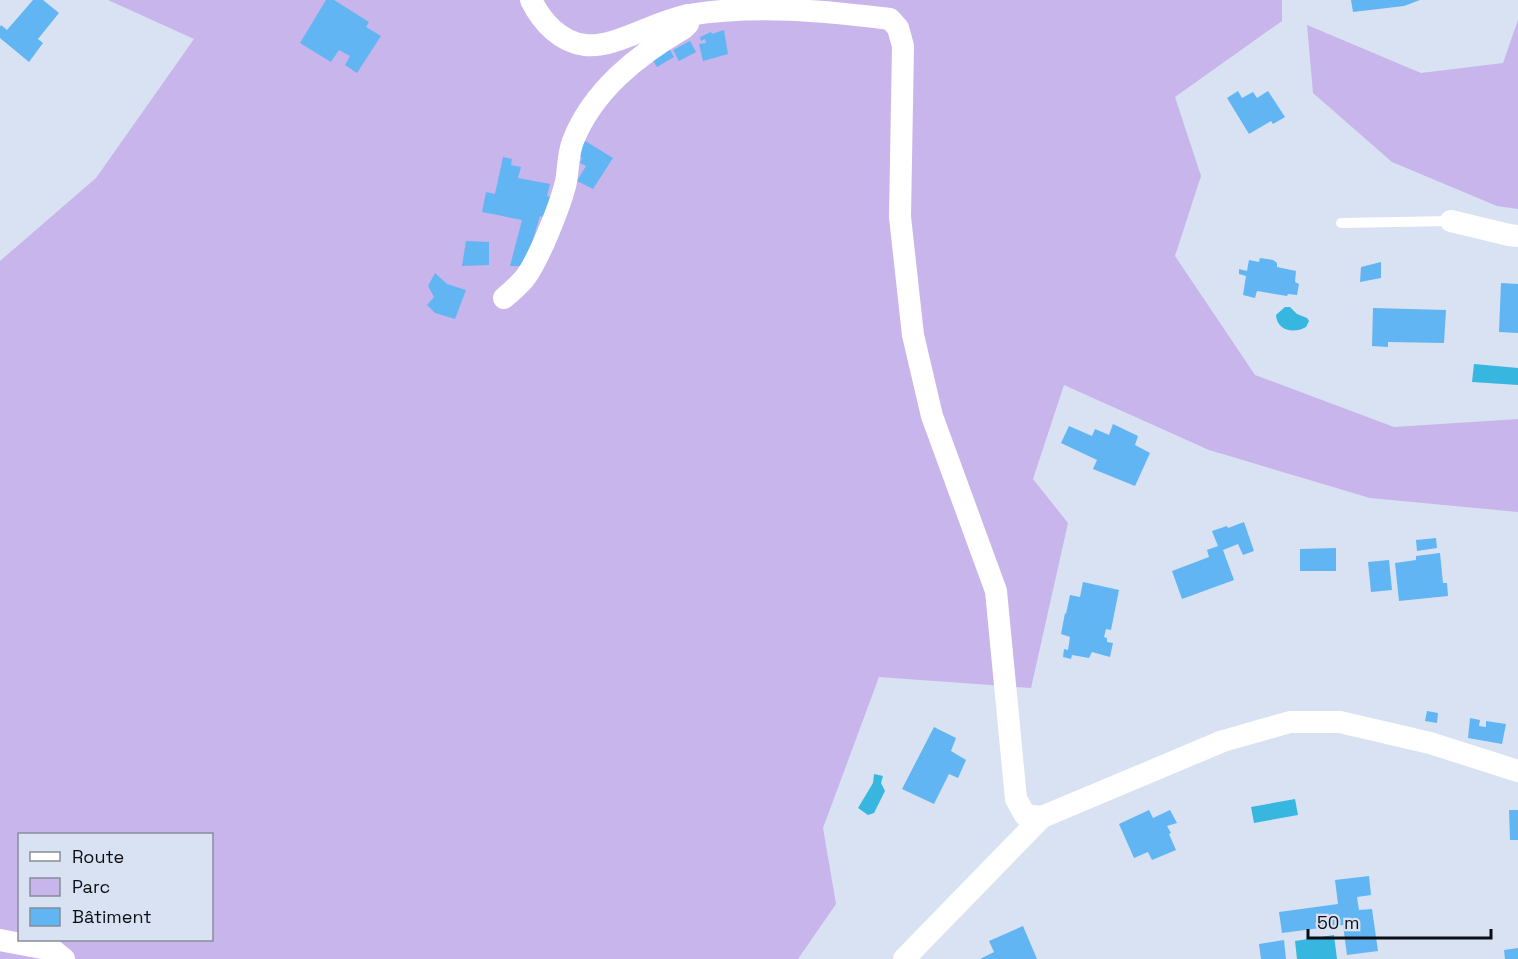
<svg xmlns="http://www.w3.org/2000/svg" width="1518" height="959" viewBox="0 0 1518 959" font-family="'Space Grotesk',sans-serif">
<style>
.green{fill:#c8b5eb;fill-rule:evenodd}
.water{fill:#37b7df}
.building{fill:#61b5f2}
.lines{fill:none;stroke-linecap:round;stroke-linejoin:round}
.service{stroke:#fff;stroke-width:10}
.minor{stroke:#fff;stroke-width:22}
</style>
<rect width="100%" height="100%" fill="#d9e2f2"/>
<g class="green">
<path d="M 108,0 L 1282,0 L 1282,21 L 1175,97 L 1201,176 L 1175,256 L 1255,375 L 1394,427 L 1518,419 L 1518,512 L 1370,498 L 1209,450 L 1064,385 L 1033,479 L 1068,523 L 1031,688 L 879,677 L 823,828 L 836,904 L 798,959 L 0,959 L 0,261 L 96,178 L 194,39 ZM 20,834 L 212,834 L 212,940 L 20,940 Z"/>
<path d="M 1518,20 L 1518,209 L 1497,206 L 1392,162 L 1313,93 L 1307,25 L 1421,73 L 1503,63 Z"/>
</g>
<g class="water">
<path d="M 1285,307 L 1290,307 L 1297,314 L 1307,318 L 1309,321 L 1306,327 C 1294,334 1277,331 1276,315 Z"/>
<path d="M 1474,364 L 1518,368 L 1518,385 L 1472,382 Z"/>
<path d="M 874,774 L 883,776 L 881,783 L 885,791 L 874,813 L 868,815 L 858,808 L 873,783 Z"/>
<path d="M 1295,799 L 1298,815 L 1254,823 L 1251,807 Z"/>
<path d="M 1334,935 L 1337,959 L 1297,959 L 1295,941 Z"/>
</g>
<g class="building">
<path d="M 33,0 L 43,0 L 59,13 L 38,39 L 43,43 L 29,62 L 0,38 L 0,27 L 1,25 L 7,30 Z"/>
<path d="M 326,0 L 334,0 L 369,22 L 366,27 L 381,36 L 357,73 L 345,65 L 350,56 L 339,50 L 331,62 L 300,43 Z"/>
<path d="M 1351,0 L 1420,0 L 1404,6 L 1353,12 Z"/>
<path d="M 724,30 L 728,54 L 703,61 L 699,44 L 706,43 L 705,39 L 701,41 L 700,37 L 711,32 L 712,34 Z"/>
<path d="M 690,41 L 696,52 L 679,61 L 673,50 Z"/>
<path d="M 669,48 L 674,57 L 657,67 L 652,59 Z"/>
<path d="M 1238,91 L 1242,98 L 1253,92 L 1257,98 L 1268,91 L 1285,117 L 1273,124 L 1271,121 L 1249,134 L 1227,98 Z"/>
<path d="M 582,139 L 613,158 L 593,189 L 577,181 L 586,166 L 580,163 L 582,158 L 574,153 Z"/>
<path d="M 503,157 L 512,159 L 511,165 L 521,167 L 518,178 L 550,184 L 547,196 L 554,198 L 546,218 L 540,216 L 525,266 L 510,266 L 522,220 L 482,212 L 486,192 L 495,194 Z"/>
<path d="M 466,241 L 489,242 L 489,265 L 462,266 Z"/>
<path d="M 1260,258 L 1273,260 L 1277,263 L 1277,267 L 1296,271 L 1295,282 L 1299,284 L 1297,295 L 1288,294 L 1287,296 L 1257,291 L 1255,298 L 1243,295 L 1246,276 L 1239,274 L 1239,269 L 1247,271 L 1249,260 L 1259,262 Z"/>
<path d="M 1381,262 L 1381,278 L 1360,282 L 1361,267 Z"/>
<path d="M 435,273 L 447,284 L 466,290 L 455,319 L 435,313 L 427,305 L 434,297 L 428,286 Z"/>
<path d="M 1501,283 L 1518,284 L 1518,333 L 1499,332 Z"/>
<path d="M 1373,308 L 1446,310 L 1444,343 L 1388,342 L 1388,347 L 1372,346 Z"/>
<path d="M 1113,424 L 1138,436 L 1135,445 L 1150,453 L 1135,486 L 1093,469 L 1097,460 L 1061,443 L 1069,426 L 1092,436 L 1095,429 L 1109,435 Z"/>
<path d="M 1244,522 L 1254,551 L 1243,555 L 1238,544 L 1223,550 L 1234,580 L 1182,599 L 1172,571 L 1209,557 L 1207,550 L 1218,546 L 1212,531 L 1227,526 L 1228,528 Z"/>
<path d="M 1436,538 L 1437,548 L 1417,551 L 1416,540 Z"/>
<path d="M 1336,548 L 1336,571 L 1300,571 L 1300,549 Z"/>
<path d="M 1440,553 L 1443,583 L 1447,583 L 1448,596 L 1399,601 L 1395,563 L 1416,560 L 1416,556 Z"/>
<path d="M 1389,560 L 1392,590 L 1371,592 L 1368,562 Z"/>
<path d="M 1083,582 L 1119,590 L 1111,630 L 1106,629 L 1104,637 L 1107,638 L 1107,642 L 1113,643 L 1110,657 L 1092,652 L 1089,658 L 1072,655 L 1071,659 L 1063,657 L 1064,649 L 1068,650 L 1070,637 L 1061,634 L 1065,613 L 1066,614 L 1070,595 L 1080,597 Z"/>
<path d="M 1427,711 L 1438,713 L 1437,723 L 1425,721 Z"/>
<path d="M 1470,718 L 1480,720 L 1479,726 L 1486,727 L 1486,721 L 1506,724 L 1502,744 L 1468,738 Z"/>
<path d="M 934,727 L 956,738 L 951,751 L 966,760 L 958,778 L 949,774 L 934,804 L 902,789 Z"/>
<path d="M 1149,810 L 1153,818 L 1170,810 L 1177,823 L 1167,826 L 1171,833 L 1169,834 L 1176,850 L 1152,860 L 1148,852 L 1134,858 L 1119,824 Z"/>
<path d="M 1509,810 L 1518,810 L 1518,840 L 1510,840 Z"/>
<path d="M 1369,876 L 1371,895 L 1357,897 L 1359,910 L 1372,909 L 1378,951 L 1347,955 L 1343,925 L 1282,933 L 1279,912 L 1338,904 L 1335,880 Z"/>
<path d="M 1023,926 L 1037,959 L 980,959 L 994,952 L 989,941 Z"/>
<path d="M 1284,940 L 1286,959 L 1261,959 L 1259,944 Z"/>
<path d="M 1518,948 L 1518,959 L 1505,959 L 1504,950 Z"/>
</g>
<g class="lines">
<path class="service" d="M 1341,223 L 1451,221"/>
<g class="minor">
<path d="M 531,0 C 542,22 560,42 585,45 C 614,49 657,20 689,15 C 755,4 825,11 890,19 L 898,28 L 903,46 L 900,217 L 913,335 L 932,416 L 996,591 L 1016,799 L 1025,815 L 1042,817 L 1223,741 L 1290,722 L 1340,722 L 1430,743 L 1518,771"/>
<path d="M 1451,221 L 1509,235 L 1518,236"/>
<path d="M 504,298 C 511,292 518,286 524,279 C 538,262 559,208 565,186 C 569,171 567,156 573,141 C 593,90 638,55 684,28 L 688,24 L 688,15"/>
<path d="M 0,940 L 53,950 L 64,959"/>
<path d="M 904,959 L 1042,817"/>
</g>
</g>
<rect x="18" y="833" width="195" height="108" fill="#d9e2f2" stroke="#878d99" stroke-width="1.5"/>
<rect x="30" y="852" width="30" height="9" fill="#ffffff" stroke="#878d99" stroke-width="1.5"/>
<text x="72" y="863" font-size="18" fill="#0c0e14">Route</text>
<rect x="30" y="878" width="30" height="18" fill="#c8b5eb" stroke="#878d99" stroke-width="1.5"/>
<text x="72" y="893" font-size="18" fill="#0c0e14">Parc</text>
<rect x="30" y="908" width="30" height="18" fill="#61b5f2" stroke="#878d99" stroke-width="1.5"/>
<text x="72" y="923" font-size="18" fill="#0c0e14">Bâtiment</text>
<path d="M1308 929v9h183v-9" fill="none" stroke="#0c0e14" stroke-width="3"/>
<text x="1317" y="929" font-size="18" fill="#0c0e14" stroke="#d9e2f2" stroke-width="4.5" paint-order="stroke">50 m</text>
</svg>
